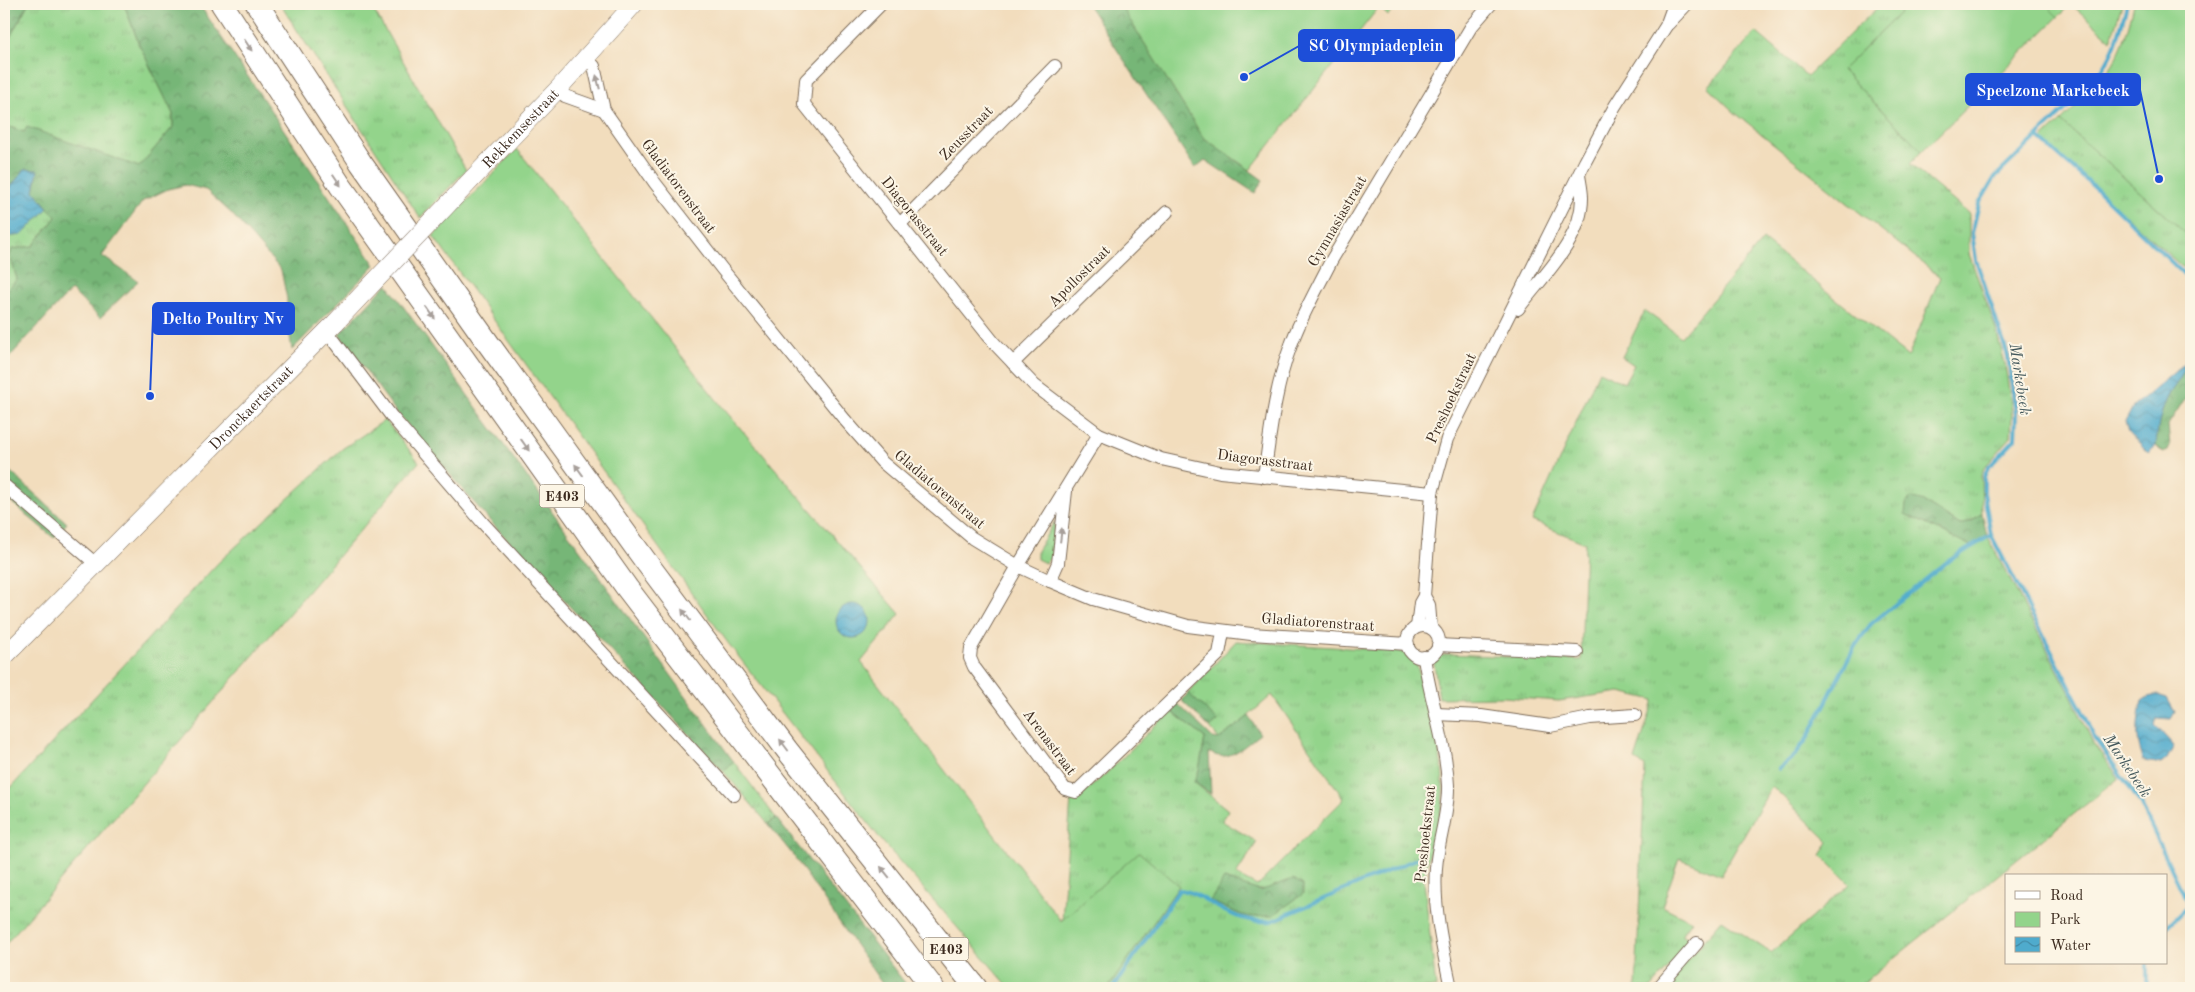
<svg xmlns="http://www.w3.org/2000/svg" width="2195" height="992" viewBox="0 0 2195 992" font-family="'Old Standard TT',serif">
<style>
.grass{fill:url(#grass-tufts);stroke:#677f54;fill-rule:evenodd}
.forest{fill:url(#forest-crowns);stroke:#58704a}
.green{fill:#93d48b;stroke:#677f54}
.water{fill:url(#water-waves);stroke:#456a76}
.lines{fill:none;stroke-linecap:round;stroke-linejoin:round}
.stream{stroke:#4fabcd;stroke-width:4}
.street-casing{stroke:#7b6956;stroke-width:14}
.secondary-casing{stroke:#7b6956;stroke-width:19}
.highway-casing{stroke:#7b6956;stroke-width:24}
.street{stroke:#fff;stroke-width:12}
.secondary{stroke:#fff;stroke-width:18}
.highway{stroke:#fff;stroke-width:22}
.secondary-bridge-casing{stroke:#7b6956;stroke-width:19;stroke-linecap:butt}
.secondary-bridge{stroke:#fff;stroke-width:18}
.oneway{fill:#a79f9a}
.labels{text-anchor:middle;stroke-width:4;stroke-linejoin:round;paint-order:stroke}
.shield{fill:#fcf5e5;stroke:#75675a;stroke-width:1}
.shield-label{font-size:14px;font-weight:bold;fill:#3b2a1e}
.street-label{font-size:15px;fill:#3b2a1e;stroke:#fcf5e5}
.water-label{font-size:16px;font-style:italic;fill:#42575b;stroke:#fcf5e5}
.leader{fill:none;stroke:#1d4ed8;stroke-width:2}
.callout-dot{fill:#1d4ed8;stroke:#fcf5e5;stroke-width:2}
.callout{fill:#1d4ed8;stroke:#1d4ed8;stroke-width:2}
.callout-label{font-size:16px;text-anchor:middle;font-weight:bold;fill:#fff}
</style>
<defs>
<pattern id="grass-tufts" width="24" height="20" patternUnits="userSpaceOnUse" patternTransform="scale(1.25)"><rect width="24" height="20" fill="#93d48b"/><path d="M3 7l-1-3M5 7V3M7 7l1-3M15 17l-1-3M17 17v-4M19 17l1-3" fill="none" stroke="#80b678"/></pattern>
<pattern id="forest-crowns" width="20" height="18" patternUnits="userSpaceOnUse" patternTransform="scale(1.25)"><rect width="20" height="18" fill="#76b677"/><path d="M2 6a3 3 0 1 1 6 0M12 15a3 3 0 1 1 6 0" fill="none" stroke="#629461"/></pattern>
<pattern id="water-waves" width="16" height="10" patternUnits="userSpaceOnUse" patternTransform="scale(1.25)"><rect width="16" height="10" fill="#4fabcd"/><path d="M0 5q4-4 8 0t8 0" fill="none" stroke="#438ba6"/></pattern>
</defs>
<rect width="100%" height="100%" fill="#fcf5e5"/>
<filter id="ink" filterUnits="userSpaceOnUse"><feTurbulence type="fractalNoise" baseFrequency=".02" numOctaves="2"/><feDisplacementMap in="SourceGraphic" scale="10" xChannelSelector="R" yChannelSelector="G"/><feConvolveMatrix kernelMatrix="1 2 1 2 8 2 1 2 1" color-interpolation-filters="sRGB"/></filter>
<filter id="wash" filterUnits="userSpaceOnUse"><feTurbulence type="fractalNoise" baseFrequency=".0096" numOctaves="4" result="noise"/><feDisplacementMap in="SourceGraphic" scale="20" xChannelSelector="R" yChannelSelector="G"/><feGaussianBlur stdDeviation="1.12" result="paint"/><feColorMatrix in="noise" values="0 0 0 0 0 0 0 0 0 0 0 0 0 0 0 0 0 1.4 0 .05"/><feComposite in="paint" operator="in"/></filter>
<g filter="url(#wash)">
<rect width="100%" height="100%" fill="#f2ddbd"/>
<g class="grass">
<path d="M 28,4 L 124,4 L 139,44 L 173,114 L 173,127 L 139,167 L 27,128 L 24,132 L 4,125 L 4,48 Z"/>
<path d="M 280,4 L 370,4 L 466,170 L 420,218 Z"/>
<path d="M 1881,4 L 1909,4 L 1842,70 L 1922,151 L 1910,164 L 1969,214 L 1969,254 L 1995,326 L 2005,364 L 2012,411 L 2011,437 L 1984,468 L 1981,476 L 1982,513 L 1971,521 L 1960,525 L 1924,502 L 1971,545 L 1987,536 L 2072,697 L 2093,743 L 2119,778 L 1857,988 L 1663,988 L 1722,920 L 1771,953 L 1850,884 L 1821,855 L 1829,842 L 1772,786 L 1721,875 L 1679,858 L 1662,906 L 1692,921 L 1682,935 L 1692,941 L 1651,988 L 1636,988 L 1645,766 L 1635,760 L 1654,700 L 1620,692 L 1559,701 L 1504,697 L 1439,698 L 1434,663 L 1437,657 L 1448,654 L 1581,660 L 1585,543 L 1532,521 L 1599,371 L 1624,383 L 1634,365 L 1622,357 L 1645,311 L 1681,337 L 1763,240 L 1908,357 L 1940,277 L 1734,112 L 1708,87 L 1756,32 L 1807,76 Z"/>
<path d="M 2045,4 L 2071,4 L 2058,17 Z"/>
<path d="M 2061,121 L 2191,238 L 2191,275 L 2042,139 Z"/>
<path d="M 48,208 L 56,217 L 33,246 L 12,249 L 10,256 L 17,279 L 4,294 L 4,237 L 22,235 Z"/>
<path d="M 385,420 L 419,462 L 4,946 L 4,795 L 218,563 L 342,449 Z"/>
<path d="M 1055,521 L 1052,557 L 1045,563 L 1037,559 L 1037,551 Z"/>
<path d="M 1236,641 L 1397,651 L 1407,654 L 1416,661 C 1425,699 1445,755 1443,792 C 1442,823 1427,852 1424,882 L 1436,988 L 1108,988 L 1179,886 L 1062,921 L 1071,799 C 1085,799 1156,724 1170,710 L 1205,738 L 1199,770 L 1194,782 L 1228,810 L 1222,821 L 1257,842 L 1236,875 L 1257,886 L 1344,799 L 1272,695 L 1229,733 L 1219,739 L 1210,728 L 1217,721 L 1188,693 ZM 1225,879 C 1237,884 1252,893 1265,889 L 1246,917 L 1210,901 Z"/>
<path d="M 734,762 L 776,818 L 768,824 L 723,771 Z"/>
</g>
<g class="forest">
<path d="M 11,4 L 28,4 L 4,48 L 4,15 Z"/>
<path d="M 124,4 L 199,4 L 375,265 L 292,350 L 287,316 L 287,299 L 281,270 L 232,214 L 206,190 L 186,185 L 168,189 L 143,201 L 102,256 L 138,281 L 100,318 L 71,290 L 4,363 L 4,294 L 17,279 L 10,256 L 12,249 L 33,246 L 56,217 L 34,191 L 38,171 L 25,169 L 4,195 L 4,162 L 9,154 L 4,152 L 4,125 L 24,132 L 27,127 L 139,167 L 173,127 L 173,114 L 139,44 Z"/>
<path d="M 1087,4 L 1120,4 L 1203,137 L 1263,180 L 1255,193 L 1205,160 L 1195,168 Z"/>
<path d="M 387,284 L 734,762 L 723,771 L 489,520 L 397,413 L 339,334 Z"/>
<path d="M 2191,357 L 2191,389 L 2168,425 L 2170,446 L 2168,451 L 2163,453 L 2156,446 C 2157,429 2161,409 2170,393 C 2177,382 2184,376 2186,362 Z"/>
<path d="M 4,466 L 67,523 L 54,538 L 4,496 Z"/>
<path d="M 1910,498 L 1924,502 L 1960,525 L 1972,521 L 1982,513 L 1987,536 L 1971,546 L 1905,514 L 1906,504 Z"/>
<path d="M 1188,693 L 1218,721 L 1210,728 L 1182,701 Z"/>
<path d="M 1177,703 L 1213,738 L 1219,739 L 1249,716 L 1260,734 C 1245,745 1228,765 1209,752 L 1211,794 L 1194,782 L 1199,770 L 1205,738 L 1170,710 Z"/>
<path d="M 776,818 L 909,988 L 885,988 L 793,855 L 768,824 Z"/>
<path d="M 1224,879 L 1260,891 L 1293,879 L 1303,885 L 1303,894 L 1272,916 L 1246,917 L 1210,901 Z"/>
</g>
<g class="green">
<path d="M 1120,4 L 1398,4 L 1388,16 L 1379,7 L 1250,170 L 1203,137 Z"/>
<path d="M 1909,4 L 2045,4 L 2058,17 L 1922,151 L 1842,70 Z"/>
<path d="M 2064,4 L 2122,4 L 2111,40 L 2071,4 L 2068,7 Z"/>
<path d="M 2134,4 L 2191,4 L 2191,238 L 2061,121 C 2105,79 2121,65 2134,4 Z"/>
<path d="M 517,149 L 723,408 L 900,614 L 861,662 L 1061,921 L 1139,852 L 1179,886 L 1108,988 L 1010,988 L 882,841 L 728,643 L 433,236 Z"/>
</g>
<g class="water">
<path d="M 25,169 L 38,170 L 34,191 L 48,208 L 22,235 L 4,237 L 4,195 Z"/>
<path d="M 2186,362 C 2184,376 2177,382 2170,393 C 2161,409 2157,428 2156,446 L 2148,453 L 2128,432 L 2125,422 L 2133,407 Z"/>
<circle cx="853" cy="621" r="17"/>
<path d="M 2157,695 L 2167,698 L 2175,712 L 2171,719 L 2157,718 L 2155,725 L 2174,746 L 2167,759 L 2161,764 L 2144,761 C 2135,741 2137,722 2142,701 L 2148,697 Z"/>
</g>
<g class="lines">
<g class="stream">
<path d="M 2127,4 C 2119,36 2114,55 2093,83 L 1995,177 L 1979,204 L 1972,233 L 1976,260 L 2008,356 L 2016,413 L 2015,439 L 1988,468 L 1984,477 L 1984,493 L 1991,535 L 2087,720 L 2094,737 L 2139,801 L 2182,891 L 2188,906 L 2166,927"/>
<path d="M 2038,137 L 2095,188 L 2191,281"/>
<path d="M 2186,362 L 2191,357"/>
<path d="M 1779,769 L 1795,755 L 1807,739 L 1855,646 L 1871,624 L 1947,562 L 1991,535"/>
<path d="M 2147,963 L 2147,988"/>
<path d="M 1113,988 L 1179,890 C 1197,891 1212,906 1229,913 C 1243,920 1257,922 1272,921 L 1423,856"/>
</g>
</g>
</g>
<g filter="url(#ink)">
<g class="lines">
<defs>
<g id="street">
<path d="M 881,4 L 806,80 L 804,104 L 995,344 L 1034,385 L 1099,434 L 1161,459 L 1220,472 L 1432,493"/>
<path d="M 1668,24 L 1687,4"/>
<path d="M 585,58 L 594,66 L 604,110 L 655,183 L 722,269 L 845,420 L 882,462 L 972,538 L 1018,566 L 1050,581 L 1093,599 L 1188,626 L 1251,634 L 1408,644"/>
<path d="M 558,89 L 565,96 L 604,110"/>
<path d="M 900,224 L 1055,66"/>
<path d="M 1518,309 C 1542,276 1582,241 1582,198 C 1582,191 1580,182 1579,175"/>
<path d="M 327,331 L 392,417 L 483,523 L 734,795"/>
<path d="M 1013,363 L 1167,212"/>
<path d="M 1099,434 L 1018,566 L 971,648 L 970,658 L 974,667 L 1065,789 L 1076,792 L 1219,654 L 1223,632"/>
<path d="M 1264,477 C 1270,434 1275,387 1291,345 C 1301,316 1317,289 1331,261 L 1471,27 L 1491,4"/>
<path d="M 4,485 L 96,564"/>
<path d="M 1050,581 L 1058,563 L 1066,491"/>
<path d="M 1424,596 L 1429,605 L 1431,628"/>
<circle cx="1423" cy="642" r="16"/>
<path d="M 1417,627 L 1420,603 L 1424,596 L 1432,493 L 1447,439 L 1585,162 L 1615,106 L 1666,26 L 1674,4"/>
<path d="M 1438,645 L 1577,652"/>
<path d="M 1424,657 C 1430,700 1446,741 1448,785 C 1449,813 1438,840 1436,868 C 1433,908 1443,949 1451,988"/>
<path d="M 1436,714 L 1481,716 L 1550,726 L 1590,718 L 1635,715"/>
<path d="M 1658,988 L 1697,943"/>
</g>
<g id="secondary">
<path id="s1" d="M 472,179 L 558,89 L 634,4"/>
<path id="s2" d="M 4,657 L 336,322"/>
</g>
<g id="highway">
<path d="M 222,4 L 340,185 L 627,588 L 933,988"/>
<path d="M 257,4 L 361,163 L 488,343 L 644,559 L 787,750 L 976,988"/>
</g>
</defs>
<use href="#street" class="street-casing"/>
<use href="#secondary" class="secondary-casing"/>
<use href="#highway" class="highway-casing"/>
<use href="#street" class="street"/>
<use href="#secondary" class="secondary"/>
<use href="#highway" class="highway"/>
<defs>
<path id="secondary-bridge" d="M 336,322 L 472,179"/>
</defs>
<use href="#secondary-bridge" class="secondary-bridge-casing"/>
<use href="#secondary-bridge" class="secondary-bridge"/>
</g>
<defs><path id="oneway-solid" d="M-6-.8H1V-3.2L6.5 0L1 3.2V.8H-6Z" transform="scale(1.25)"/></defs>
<g class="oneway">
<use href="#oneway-solid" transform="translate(248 45) rotate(57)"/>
<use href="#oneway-solid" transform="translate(598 82) rotate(-104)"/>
<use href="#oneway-solid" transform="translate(337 180) rotate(56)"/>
<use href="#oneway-solid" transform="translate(431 313) rotate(55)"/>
<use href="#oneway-solid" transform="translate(525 445) rotate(55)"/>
<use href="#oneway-solid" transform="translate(579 470) rotate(-126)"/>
<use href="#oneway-solid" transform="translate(1061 535) rotate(-83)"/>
<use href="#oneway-solid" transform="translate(686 615) rotate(-127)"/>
<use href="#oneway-solid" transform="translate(784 745) rotate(-127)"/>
<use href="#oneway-solid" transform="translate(885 872) rotate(-129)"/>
</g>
</g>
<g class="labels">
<g class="shield">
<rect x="539.5" y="484.5" width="45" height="23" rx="4"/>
<rect x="923.5" y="937.5" width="45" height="23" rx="4"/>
</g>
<g class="shield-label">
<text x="562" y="501">E403</text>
<text x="946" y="954">E403</text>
</g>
<g class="street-label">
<text dy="5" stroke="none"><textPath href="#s1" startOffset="70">Rekkemsestraat</textPath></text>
<text transform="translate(966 133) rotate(-46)" y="5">Zeusstraat</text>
<text transform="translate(679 186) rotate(53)" y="5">Gladiatorenstraat</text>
<text transform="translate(915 216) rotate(51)" y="5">Diagorasstraat</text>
<text transform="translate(1337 221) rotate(-60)" y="5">Gymnasiastraat</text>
<text transform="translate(1079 276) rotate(-45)" y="5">Apollostraat</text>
<text transform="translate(1451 398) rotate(-65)" y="5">Preshoekstraat</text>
<text dy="5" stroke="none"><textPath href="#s2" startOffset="351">Dronckaertstraat</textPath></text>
<text transform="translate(1265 460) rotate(7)" y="5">Diagorasstraat</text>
<text transform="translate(940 489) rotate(40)" y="5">Gladiatorenstraat</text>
<text transform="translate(1318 622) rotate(4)" y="5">Gladiatorenstraat</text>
<text transform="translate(1050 742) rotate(53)" y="5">Arenastraat</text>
<text transform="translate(1425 834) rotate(-84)" y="5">Preshoekstraat</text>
</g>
<g class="water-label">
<text transform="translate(2021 379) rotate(81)" y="6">Markebeek</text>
<text transform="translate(2128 765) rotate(56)" y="6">Markebeek</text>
</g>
</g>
<path class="leader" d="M1244 77L1299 46M2159 179L2140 90M150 396L153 318"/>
<g class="callout-dot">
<circle cx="1244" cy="77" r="5"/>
<circle cx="2159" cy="179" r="5"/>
<circle cx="150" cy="396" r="5"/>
</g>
<g class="callout">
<rect x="1299" y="30" width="155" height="31" rx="5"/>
<rect x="1966" y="74" width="174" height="31" rx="5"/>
<rect x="153" y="303" width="141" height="31" rx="5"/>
</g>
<g class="callout-label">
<text x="1376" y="51">SC Olympiadeplein</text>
<text x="2053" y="96">Speelzone Markebeek</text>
<text x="223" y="324">Delto Poultry Nv</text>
</g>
<rect width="2195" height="992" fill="none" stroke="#fcf5e5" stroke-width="20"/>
<rect x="2005" y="874" width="162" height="90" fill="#fcf5e5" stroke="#afa495"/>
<rect x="2015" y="891" width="25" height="8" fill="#ffffff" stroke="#afa495"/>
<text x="2050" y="900" font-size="15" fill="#3b2a1e">Road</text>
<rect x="2015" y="912" width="25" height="15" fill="#93d48b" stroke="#afa495"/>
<text x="2050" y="924" font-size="15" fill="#3b2a1e">Park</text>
<rect x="2015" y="937" width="25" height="15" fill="url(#water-waves)" stroke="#afa495"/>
<text x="2050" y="950" font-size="15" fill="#3b2a1e">Water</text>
</svg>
